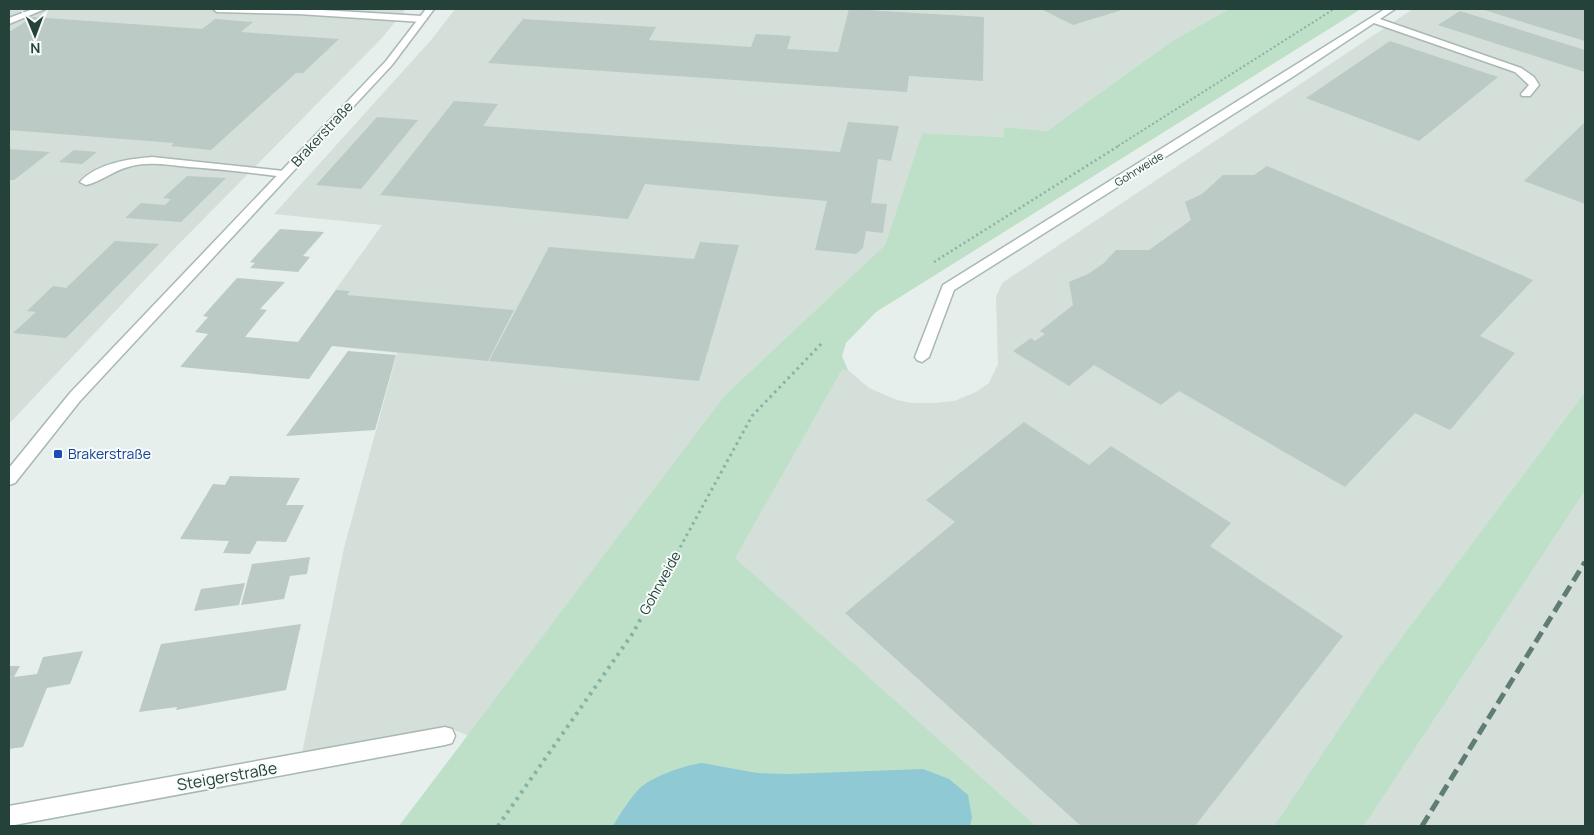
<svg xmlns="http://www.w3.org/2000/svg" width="1594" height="835" viewBox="0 0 1594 835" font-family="Manrope,sans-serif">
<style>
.built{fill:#d4dfda}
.green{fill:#bfe0c8}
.water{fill:#8ec9d4}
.building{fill:#bbcac4}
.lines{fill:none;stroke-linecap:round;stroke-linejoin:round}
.lane-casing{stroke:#a8b8b2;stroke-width:3}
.street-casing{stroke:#a8b8b2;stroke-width:3}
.path-far3{stroke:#86b3a5;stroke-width:2;stroke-dasharray:2 2.5;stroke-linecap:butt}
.path-far2{stroke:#86b3a5;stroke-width:2.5;stroke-dasharray:2 3;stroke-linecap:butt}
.path-far1{stroke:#86b3a5;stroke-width:3;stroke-dasharray:2.5 4;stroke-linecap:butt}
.path{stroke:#86b3a5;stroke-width:4;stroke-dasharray:3 5;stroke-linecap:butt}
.lane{fill:#fff;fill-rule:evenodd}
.street{fill:#fff;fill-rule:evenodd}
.rail{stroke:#5f7d75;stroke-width:5;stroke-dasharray:12 6;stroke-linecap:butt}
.transit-dot{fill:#1a4fb4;stroke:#f7fbf9;stroke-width:2}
.labels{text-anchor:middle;stroke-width:4;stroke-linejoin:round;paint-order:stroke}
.far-street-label{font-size:11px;fill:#24423a;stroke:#f7fbf9}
.street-label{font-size:14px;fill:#24423a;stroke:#f7fbf9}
.transit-label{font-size:14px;fill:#164399;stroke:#f7fbf9;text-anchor:start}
.near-street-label{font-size:16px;fill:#24423a;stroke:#f7fbf9}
</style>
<rect width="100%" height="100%" fill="#e6efeb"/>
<g class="built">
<path d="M 9,9 L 406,9 L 381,39 L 171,252 L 9,424 Z"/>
<path d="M 455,9 L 1229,9 L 1172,41 L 1047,131 L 1005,127 L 1004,137 L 922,133 L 885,245 L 725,395 L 469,736 L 447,727 L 301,758 L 344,548 L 397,353 L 298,342 L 382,225 L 274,214 L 432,39 Z"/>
<path d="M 1413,9 L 1585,9 L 1585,392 L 1381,665 L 1274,826 L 1036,826 L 734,558 L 842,370 L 848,370 L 869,388 L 897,400 L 912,403 L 934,403 L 954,401 L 976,392 L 989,383 L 998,364 L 996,297 L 1002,283 Z"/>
<path d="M 1585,491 L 1585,826 L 1364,826 Z"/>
</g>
<g class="green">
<path d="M 1229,9 L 1361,9 L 876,312 L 846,343 L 842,356 L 848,370 L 842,370 L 735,558 L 1036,826 L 399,826 L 725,395 L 885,245 L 922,133 L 1004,137 L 1004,127 L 1047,131 L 1172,41 Z"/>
<path d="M 1585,392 L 1585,491 L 1364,826 L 1274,826 L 1381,665 Z"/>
</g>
<path class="water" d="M 702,763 L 757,773 L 789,774 L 923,769 L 949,779 L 968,795 L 972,818 L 970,826 L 613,826 C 620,814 628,801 638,790 C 650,777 685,765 702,763 Z"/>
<g class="building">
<path d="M 849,9 L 984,17 L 983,81 L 909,76 L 907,92 L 488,63 L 523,19 L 656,27 L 649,40 L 751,47 L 756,34 L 791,36 L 787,49 L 838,52 Z"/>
<path d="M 1041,9 L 1125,9 L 1073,25 Z"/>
<path d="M 1481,9 L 1585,9 L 1585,41 L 1532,25 Z"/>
<path d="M 1460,11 L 1585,50 L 1585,72 L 1438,25 Z"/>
<path d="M 33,17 L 202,29 L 215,19 L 253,22 L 241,32 L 339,39 L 303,73 L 296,73 L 211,150 L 171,146 L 174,143 L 9,130 L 9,32 Z"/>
<path d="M 1390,41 L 1498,77 L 1419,141 L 1306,98 Z"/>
<path d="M 454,101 L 498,104 L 483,126 L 840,152 L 848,122 L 899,126 L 891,161 L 878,159 L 871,203 L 887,204 L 883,233 L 866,231 L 863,248 L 856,254 L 815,250 L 827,201 L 645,184 L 628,219 L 380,195 Z"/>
<path d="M 377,117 L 418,120 L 361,189 L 316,185 Z"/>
<path d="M 1585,122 L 1585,204 L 1524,181 Z"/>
<path d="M 9,149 L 50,152 L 14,180 L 9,180 Z"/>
<path d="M 74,150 L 97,152 L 82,164 L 59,162 Z"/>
<path d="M 1267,166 L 1533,280 L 1480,336 L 1515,353 L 1450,430 L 1415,413 L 1345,487 L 1179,391 L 1161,405 L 1094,365 L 1069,386 L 1013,351 L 1031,338 L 1035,341 L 1045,334 L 1040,331 L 1073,305 L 1069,282 L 1088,274 L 1104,263 L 1116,250 L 1149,250 L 1191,220 L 1185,202 L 1202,194 L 1223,175 L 1254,175 Z"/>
<path d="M 187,176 L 226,178 L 181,222 L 125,218 L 141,203 L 165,205 L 171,199 L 163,198 Z"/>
<path d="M 280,229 L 324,232 L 303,256 L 310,257 L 298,272 L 250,268 L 255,263 L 250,262 Z"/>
<path d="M 115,241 L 159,244 L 66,338 L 13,333 L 36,312 L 27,311 L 53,286 L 66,288 Z"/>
<path d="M 700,242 L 739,245 L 699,381 L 489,361 L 549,247 L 694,259 Z"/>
<path d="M 237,278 L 285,282 L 260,309 L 267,310 L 245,337 L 298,342 L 336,290 L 350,291 L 347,295 L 514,310 L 488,361 L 332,346 L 309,379 L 180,367 L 208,334 L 195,332 L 208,317 L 203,316 Z"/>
<path d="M 348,351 L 396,355 L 375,430 L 286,436 Z"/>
<path d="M 1024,422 L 1089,465 L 1111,446 L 1231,523 L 1210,546 L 1343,636 L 1195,826 L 1081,826 L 845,613 L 955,522 L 926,500 Z"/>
<path d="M 230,476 L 300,478 L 286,505 L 304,505 L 286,542 L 257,541 L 250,554 L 223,553 L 229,541 L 180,539 L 213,484 L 225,485 Z"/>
<path d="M 310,557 L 307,574 L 290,576 L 284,599 L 241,605 L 252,564 Z"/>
<path d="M 245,583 L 239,605 L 194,611 L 201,589 Z"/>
<path d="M 301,624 L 286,690 L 176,710 L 177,707 L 139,712 L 161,644 Z"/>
<path d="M 83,651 L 70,684 L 47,688 L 23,747 L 9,749 L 9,666 L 20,666 L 14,677 L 37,674 L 43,657 Z"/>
</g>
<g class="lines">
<defs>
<g id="lane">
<path d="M 33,9 L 45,9 L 9,24 L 9,18 Z"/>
<path d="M 213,9 L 305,9 L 422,16 L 427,19 L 422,22 L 298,14 L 217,12 Z"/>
<path d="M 1371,18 L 1377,18 L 1521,68 L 1534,77 L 1539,85 L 1530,96 L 1522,96 L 1521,94 L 1529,85 L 1515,72 L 1371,22 Z"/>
<path d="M 152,157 L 284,171 L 290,174 L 284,177 C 252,173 221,169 189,167 C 169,165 147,161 128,167 C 113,171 100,182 86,185 L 80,182 C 97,163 129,159 152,157 Z"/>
</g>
<g id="street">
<path d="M 426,9 L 434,9 L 392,65 L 80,401 L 15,483 L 9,485 L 9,468 L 70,393 L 386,61 Z"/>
<path d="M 1385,9 L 1395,9 L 1294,76 L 954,290 L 929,357 L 922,362 L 917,360 L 915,357 L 943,285 Z"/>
<path d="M 445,727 L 452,729 L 455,736 L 452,743 L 445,745 L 9,826 L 9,806 Z"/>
</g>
</defs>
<use href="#lane" class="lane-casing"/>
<use href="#street" class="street-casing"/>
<path class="path-far3" d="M 1118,146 L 1334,9"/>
<path class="path-far2" d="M 934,262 L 1120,145"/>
<path class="path-far1" d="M 677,553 L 752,416 L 822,343"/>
<path class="path" d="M 498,826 L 633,633 L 677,552"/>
<use href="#lane" class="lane"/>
<use href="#street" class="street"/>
<path class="rail" d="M 1422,826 L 1585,562"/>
</g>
<rect class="transit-dot" x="53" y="449" width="10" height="10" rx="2.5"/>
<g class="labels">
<g class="far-street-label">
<text transform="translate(1139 169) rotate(-32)" y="4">Gohrweide</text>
</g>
<g class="street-label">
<text transform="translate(322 134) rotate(-47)" y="5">Brakerstraße</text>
<text transform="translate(660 583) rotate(-61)" y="5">Gohrweide</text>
</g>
<g class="transit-label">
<text x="68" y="459">Brakerstraße</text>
</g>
<g class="near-street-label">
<text transform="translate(227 776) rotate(-10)" y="6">Steigerstraße</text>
</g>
</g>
<rect width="1594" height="835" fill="none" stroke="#24423a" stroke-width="20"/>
<g transform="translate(35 35) rotate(179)" stroke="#f7fbf9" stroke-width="4" paint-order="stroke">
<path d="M0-4L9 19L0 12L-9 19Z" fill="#24423a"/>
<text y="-8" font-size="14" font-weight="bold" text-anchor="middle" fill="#24423a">N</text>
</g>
</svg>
